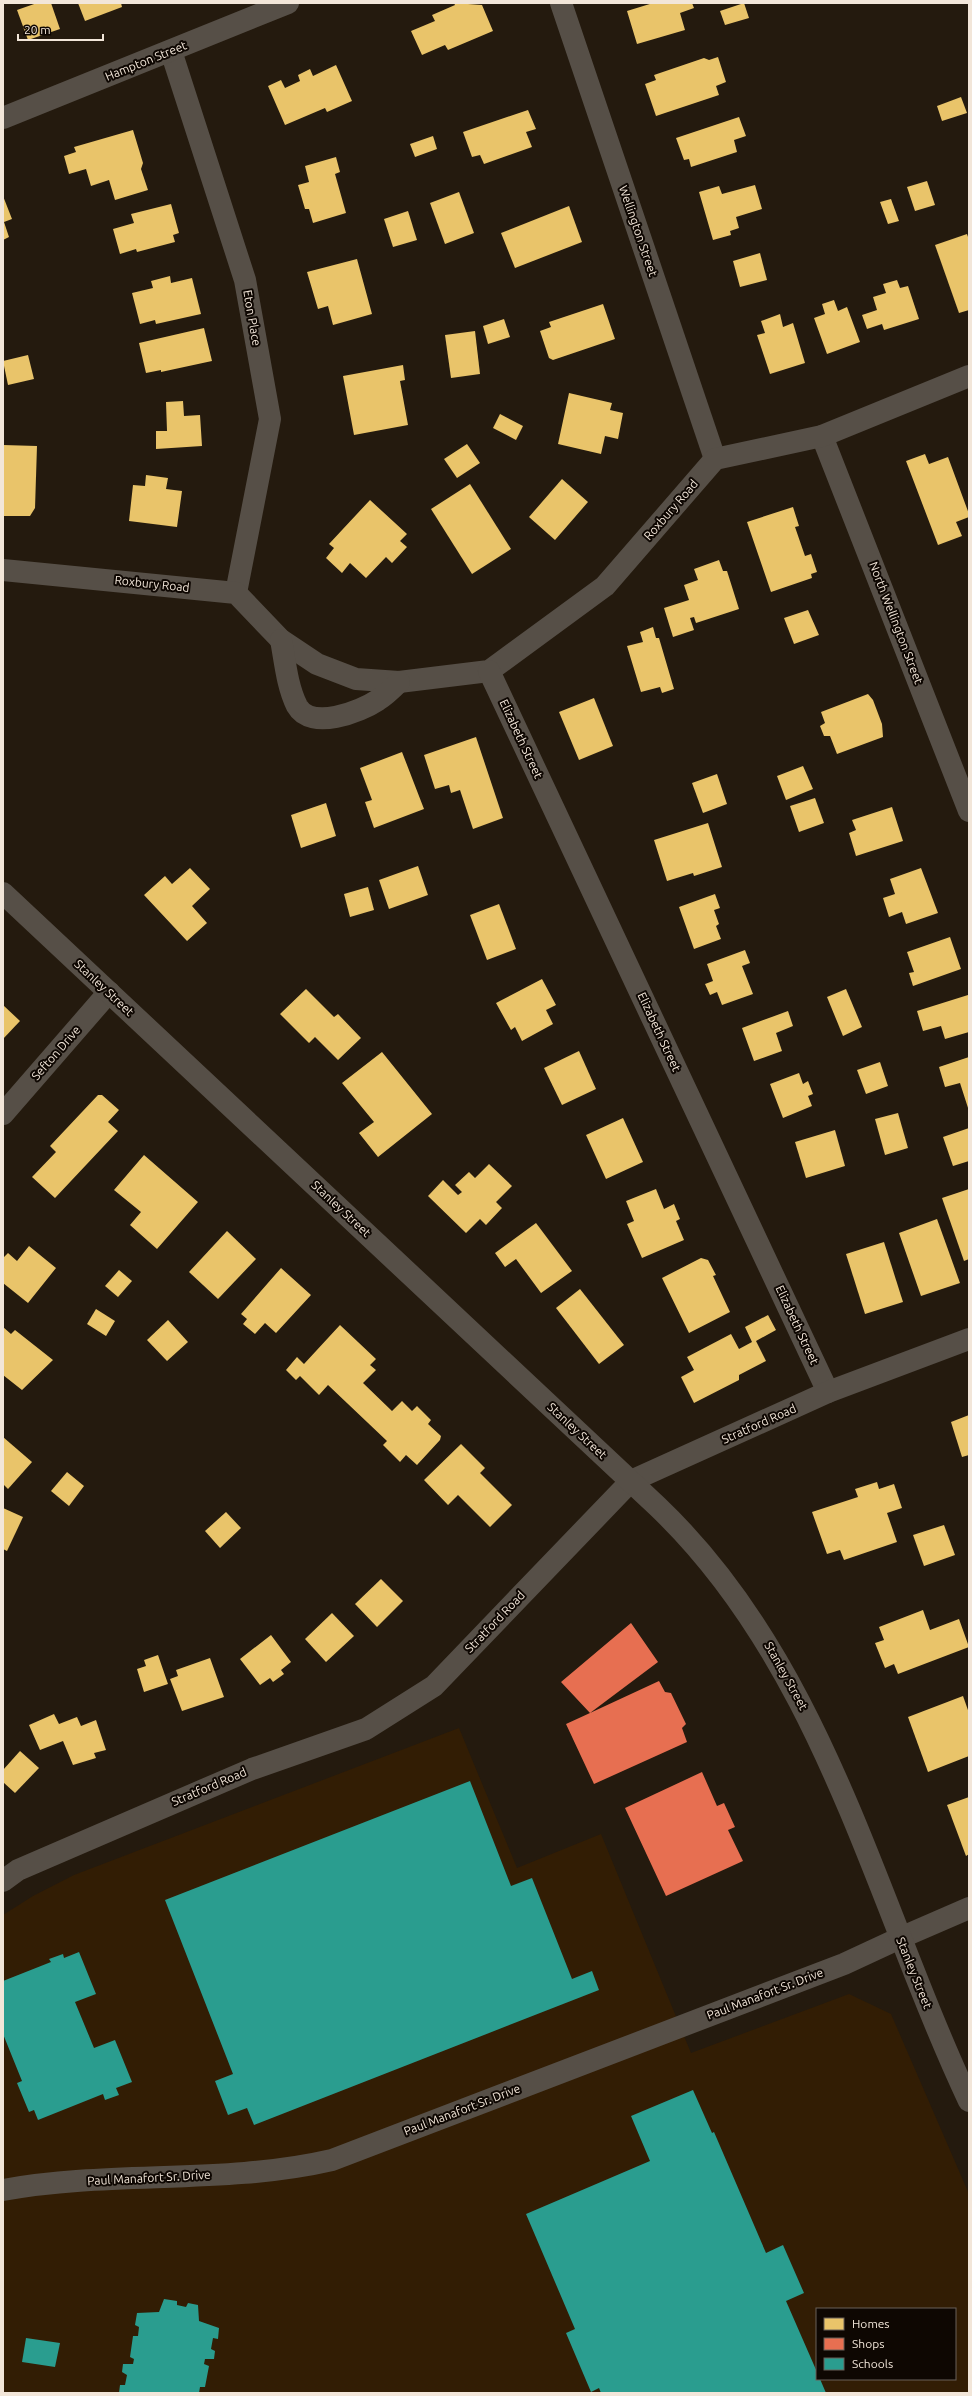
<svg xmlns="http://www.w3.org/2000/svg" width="972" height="2396" viewBox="0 0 972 2396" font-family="Ubuntu,sans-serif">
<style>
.built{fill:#321d04;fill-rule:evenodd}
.homes{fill:#e9c46a}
.shops{fill:#e76f51}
.schools{fill:#2a9d8f}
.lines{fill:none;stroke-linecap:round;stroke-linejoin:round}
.minor{stroke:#564f47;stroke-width:22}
.tertiary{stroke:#564f47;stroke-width:22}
.secondary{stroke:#564f47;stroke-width:22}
.labels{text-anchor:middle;stroke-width:4;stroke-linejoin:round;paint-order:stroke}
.street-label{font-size:12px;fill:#f2e6d9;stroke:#0e0702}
</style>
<rect width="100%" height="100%" fill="#241a0e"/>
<path class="built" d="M 459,1728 L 517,1868 L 601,1834 L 691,2053 L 849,1994 L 891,2014 L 969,2194 L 969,2393 L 3,2393 L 3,1915 L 33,1896 L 74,1875 ZM 817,2309 L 955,2309 L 955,2379 L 817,2379 Z"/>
<g class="homes">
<path d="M 37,3 L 51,3 L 60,29 L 28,40 L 17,10 Z"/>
<path d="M 78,3 L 121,3 L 122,7 L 85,21 Z"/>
<path d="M 454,3 L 482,5 L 493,31 L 448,50 L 445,45 L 422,55 L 411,31 L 435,21 L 432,15 L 455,5 Z"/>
<path d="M 653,3 L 692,3 L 694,8 L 680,13 L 685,30 L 637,44 L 627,11 Z"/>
<path d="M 744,3 L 749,18 L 725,25 L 720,11 Z"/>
<path d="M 718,57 L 726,82 L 716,86 L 719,95 L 656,116 L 645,84 L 656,80 L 654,75 L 704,58 L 709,60 Z"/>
<path d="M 336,65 L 352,101 L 327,112 L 325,108 L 285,125 L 268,86 L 281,80 L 285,88 L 300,81 L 298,75 L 310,69 L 313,76 Z"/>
<path d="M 961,97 L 967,113 L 942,121 L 937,106 Z"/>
<path d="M 528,110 L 536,129 L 526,132 L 532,147 L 484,164 L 480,155 L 472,157 L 463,132 Z"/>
<path d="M 739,117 L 746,136 L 734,140 L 737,152 L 691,167 L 689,159 L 684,160 L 676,138 Z"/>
<path d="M 133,130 L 143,163 L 141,169 L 148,190 L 115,200 L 109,180 L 91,186 L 86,169 L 69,174 L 64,156 L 76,152 L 74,147 Z"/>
<path d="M 433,136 L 437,149 L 415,157 L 410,144 Z"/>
<path d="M 336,157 L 340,172 L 335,174 L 346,213 L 313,223 L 309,209 L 305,209 L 298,185 L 309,182 L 305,166 Z"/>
<path d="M 927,181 L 935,205 L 915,211 L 907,187 Z"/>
<path d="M 755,185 L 762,209 L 736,217 L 739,228 L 730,231 L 731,235 L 713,240 L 699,192 L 719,186 L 722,194 Z"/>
<path d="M 459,192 L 474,233 L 445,244 L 430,203 Z"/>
<path d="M 3,196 L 12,219 L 4,222 L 9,237 L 3,240 Z"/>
<path d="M 891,199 L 899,221 L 888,224 L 880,202 Z"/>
<path d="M 171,204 L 179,233 L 173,235 L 175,242 L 137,252 L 136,249 L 120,254 L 113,229 L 134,223 L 131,214 Z"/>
<path d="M 569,206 L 582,242 L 515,268 L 501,233 Z"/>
<path d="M 408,211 L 417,240 L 393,247 L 384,219 Z"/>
<path d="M 967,234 L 969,240 L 969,310 L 959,313 L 935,245 Z"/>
<path d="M 760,253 L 767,280 L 740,287 L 733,261 Z"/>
<path d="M 357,259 L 372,314 L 333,325 L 328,306 L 318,309 L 307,272 Z"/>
<path d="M 170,276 L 171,283 L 192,278 L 201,314 L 156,324 L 155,320 L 140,324 L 132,293 L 153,288 L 151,281 Z"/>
<path d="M 897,280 L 900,288 L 908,286 L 919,319 L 884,330 L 882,324 L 867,329 L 862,315 L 877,310 L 873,297 L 886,293 L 883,284 Z"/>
<path d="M 834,300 L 838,311 L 847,307 L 860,342 L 827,354 L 814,318 L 825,314 L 822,304 Z"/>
<path d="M 603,304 L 615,339 L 553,360 L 549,358 L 540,331 L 551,327 L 549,322 Z"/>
<path d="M 780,314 L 783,327 L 793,323 L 805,363 L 770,374 L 757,335 L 765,333 L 761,321 Z"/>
<path d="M 504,319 L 510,337 L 488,344 L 483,326 Z"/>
<path d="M 204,328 L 212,361 L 161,372 L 161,370 L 146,373 L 139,343 Z"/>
<path d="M 475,331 L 480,374 L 451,378 L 445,335 Z"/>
<path d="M 28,355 L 34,379 L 8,385 L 3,361 Z"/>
<path d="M 403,365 L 405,380 L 400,381 L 408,425 L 354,435 L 343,376 Z"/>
<path d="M 569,393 L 612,403 L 610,410 L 623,413 L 618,439 L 605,436 L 601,454 L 558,444 Z"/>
<path d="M 183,401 L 184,416 L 200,415 L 202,446 L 156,449 L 156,431 L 167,431 L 166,402 Z"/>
<path d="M 500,414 L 523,426 L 516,440 L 493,428 Z"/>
<path d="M 467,444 L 480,463 L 457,478 L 444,459 Z"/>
<path d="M 3,445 L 37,446 L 35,508 L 30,516 L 3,516 Z"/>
<path d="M 925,454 L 929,464 L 948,457 L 969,514 L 969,517 L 956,522 L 962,536 L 938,545 L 906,461 Z"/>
<path d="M 146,475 L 168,478 L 166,489 L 182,491 L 177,527 L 129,521 L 133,485 L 145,486 Z"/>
<path d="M 562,479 L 588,502 L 555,540 L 529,517 Z"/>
<path d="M 470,484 L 511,549 L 472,574 L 431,509 Z"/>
<path d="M 370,500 L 407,534 L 400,541 L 407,547 L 392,563 L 386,557 L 366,578 L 350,563 L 342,573 L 326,558 L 334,548 L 329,544 Z"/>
<path d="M 793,507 L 799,526 L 795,527 L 805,556 L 811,554 L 817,572 L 811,574 L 812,578 L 771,592 L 747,522 Z"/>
<path d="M 719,560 L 723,571 L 727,571 L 739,609 L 696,623 L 694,617 L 690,618 L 694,630 L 673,637 L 664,608 L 689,600 L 684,585 L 698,580 L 694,569 Z"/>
<path d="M 808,610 L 819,635 L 794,644 L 784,618 Z"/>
<path d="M 653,627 L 656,638 L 659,638 L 674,689 L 662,693 L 660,687 L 641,692 L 627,646 L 643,642 L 640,632 Z"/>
<path d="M 868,694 L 873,700 L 882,724 L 883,737 L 837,754 L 830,736 L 824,736 L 820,726 L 825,723 L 821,712 Z"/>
<path d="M 594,698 L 613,746 L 579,760 L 559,712 Z"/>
<path d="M 476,737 L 503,818 L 473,829 L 460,790 L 451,793 L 449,785 L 435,789 L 424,755 Z"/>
<path d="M 402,752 L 424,809 L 374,828 L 365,802 L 372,800 L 360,768 Z"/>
<path d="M 803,766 L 813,789 L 786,800 L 777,776 Z"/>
<path d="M 717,774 L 727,804 L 703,813 L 692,783 Z"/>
<path d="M 815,798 L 824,823 L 799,832 L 790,806 Z"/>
<path d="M 326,803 L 336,836 L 301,848 L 291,815 Z"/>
<path d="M 892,807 L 903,841 L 856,856 L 849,833 L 856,830 L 852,820 Z"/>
<path d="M 708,823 L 722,867 L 694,876 L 693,873 L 667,881 L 654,840 Z"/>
<path d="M 418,866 L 428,895 L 389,909 L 379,880 Z"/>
<path d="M 190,868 L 210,889 L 192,906 L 207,923 L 187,941 L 144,895 L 165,876 L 172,884 Z"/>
<path d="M 921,868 L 938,913 L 906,924 L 902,912 L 889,917 L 883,898 L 895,894 L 890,879 Z"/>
<path d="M 368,887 L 374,910 L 350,917 L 344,894 Z"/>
<path d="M 715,894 L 720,908 L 714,910 L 719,924 L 716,926 L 721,939 L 694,949 L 679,907 Z"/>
<path d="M 499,904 L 516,949 L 487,960 L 470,915 Z"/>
<path d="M 950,937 L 961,969 L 913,986 L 909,973 L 914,972 L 907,952 Z"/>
<path d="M 745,950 L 750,963 L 742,966 L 753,994 L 722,1005 L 717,992 L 710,995 L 705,984 L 713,981 L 707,964 Z"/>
<path d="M 542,979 L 556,1005 L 546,1010 L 553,1024 L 522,1041 L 515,1027 L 511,1030 L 496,1003 Z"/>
<path d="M 306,989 L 334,1017 L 338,1014 L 361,1038 L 338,1060 L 315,1037 L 309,1043 L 280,1014 Z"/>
<path d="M 846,989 L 862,1027 L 843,1036 L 827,997 Z"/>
<path d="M 968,995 L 969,1032 L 945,1039 L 941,1026 L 923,1031 L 917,1011 Z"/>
<path d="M 3,1005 L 20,1021 L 3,1039 Z"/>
<path d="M 788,1011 L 793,1026 L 776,1033 L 782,1051 L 754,1061 L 742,1028 Z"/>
<path d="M 579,1051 L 596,1089 L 562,1105 L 544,1068 Z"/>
<path d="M 382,1052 L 432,1114 L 378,1157 L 359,1133 L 374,1122 L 342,1083 Z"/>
<path d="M 969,1057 L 969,1111 L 960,1083 L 945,1087 L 939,1067 Z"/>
<path d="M 880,1062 L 888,1086 L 866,1094 L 857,1070 Z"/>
<path d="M 799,1073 L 803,1084 L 808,1081 L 813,1094 L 808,1096 L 812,1106 L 783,1118 L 770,1084 Z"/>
<path d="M 98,1095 L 102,1095 L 119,1110 L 108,1122 L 118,1131 L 55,1198 L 32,1177 L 56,1152 L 50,1146 Z"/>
<path d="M 898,1113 L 908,1148 L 885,1155 L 875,1119 Z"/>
<path d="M 623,1118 L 643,1162 L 606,1179 L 586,1135 Z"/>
<path d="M 969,1128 L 969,1161 L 953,1166 L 943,1137 Z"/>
<path d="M 835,1130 L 845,1166 L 806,1178 L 795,1142 Z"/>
<path d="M 144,1155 L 198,1202 L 157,1249 L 130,1225 L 141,1212 L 114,1190 Z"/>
<path d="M 489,1164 L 512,1186 L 496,1202 L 502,1208 L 486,1225 L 480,1219 L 466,1233 L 428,1196 L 443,1180 L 458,1195 L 462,1192 L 455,1185 L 469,1172 L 475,1178 Z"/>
<path d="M 656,1189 L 664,1209 L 674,1204 L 680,1219 L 676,1221 L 684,1240 L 642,1258 L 627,1224 L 634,1221 L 626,1201 Z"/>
<path d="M 969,1189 L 969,1259 L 964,1261 L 942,1198 Z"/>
<path d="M 937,1219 L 960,1283 L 921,1296 L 899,1233 Z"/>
<path d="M 536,1223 L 572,1271 L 541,1293 L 516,1259 L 505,1267 L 495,1253 Z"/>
<path d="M 227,1231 L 256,1259 L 218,1299 L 189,1272 Z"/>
<path d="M 884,1242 L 903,1302 L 865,1314 L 846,1254 Z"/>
<path d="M 29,1246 L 56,1268 L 28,1303 L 3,1283 L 3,1258 L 8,1253 L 17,1261 Z"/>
<path d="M 701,1258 L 708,1260 L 716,1275 L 713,1276 L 730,1312 L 689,1333 L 662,1278 Z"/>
<path d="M 281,1268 L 311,1295 L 276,1333 L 265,1323 L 255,1334 L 243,1324 L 247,1319 L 241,1314 Z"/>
<path d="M 119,1270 L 132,1281 L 118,1297 L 105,1286 Z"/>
<path d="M 580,1289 L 624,1345 L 599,1364 L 556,1308 Z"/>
<path d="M 96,1309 L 115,1321 L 106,1336 L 87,1324 Z"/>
<path d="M 768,1315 L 776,1330 L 756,1341 L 766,1361 L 739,1375 L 739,1380 L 694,1403 L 681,1377 L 694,1370 L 687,1357 L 731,1334 L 739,1349 L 752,1342 L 745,1327 Z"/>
<path d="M 168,1320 L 188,1342 L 167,1361 L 147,1340 Z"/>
<path d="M 340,1325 L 376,1359 L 370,1365 L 376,1370 L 363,1383 L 392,1411 L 402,1401 L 412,1411 L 417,1406 L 431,1420 L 428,1424 L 441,1436 L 440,1440 L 417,1465 L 406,1455 L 400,1462 L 383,1445 L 387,1441 L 328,1385 L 319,1395 L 300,1376 L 296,1380 L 286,1370 L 297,1357 L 304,1364 Z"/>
<path d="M 3,1327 L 11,1334 L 15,1330 L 53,1360 L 22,1390 L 3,1375 Z"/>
<path d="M 969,1415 L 969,1455 L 962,1457 L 951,1422 Z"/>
<path d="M 3,1437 L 32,1462 L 8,1489 L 3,1484 Z"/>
<path d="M 461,1444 L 485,1468 L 480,1473 L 512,1505 L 490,1527 L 458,1495 L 448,1505 L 424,1480 Z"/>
<path d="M 67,1472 L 84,1486 L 69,1506 L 51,1491 Z"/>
<path d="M 877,1482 L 879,1489 L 894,1484 L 902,1508 L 887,1513 L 897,1542 L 844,1560 L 840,1550 L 827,1554 L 812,1512 L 858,1497 L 855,1489 Z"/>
<path d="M 3,1508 L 23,1517 L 7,1551 L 3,1549 Z"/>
<path d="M 226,1512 L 241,1528 L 220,1548 L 205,1531 Z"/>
<path d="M 944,1525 L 955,1555 L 924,1566 L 913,1535 Z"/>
<path d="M 381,1579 L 403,1601 L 377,1627 L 355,1604 Z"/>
<path d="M 923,1610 L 930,1630 L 959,1619 L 969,1647 L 898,1674 L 894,1664 L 885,1668 L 875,1643 L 884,1640 L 879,1627 Z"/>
<path d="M 332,1613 L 354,1636 L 326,1662 L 305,1639 Z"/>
<path d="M 271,1635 L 291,1662 L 281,1670 L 284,1674 L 273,1682 L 270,1678 L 260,1685 L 240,1659 Z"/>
<path d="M 158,1655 L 168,1684 L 144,1692 L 137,1669 L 146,1666 L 144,1660 Z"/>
<path d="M 210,1658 L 224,1697 L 182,1711 L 170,1679 L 178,1676 L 176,1670 Z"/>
<path d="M 963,1696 L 969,1713 L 969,1756 L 928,1772 L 908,1717 Z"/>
<path d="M 54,1714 L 59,1724 L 77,1717 L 81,1726 L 96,1720 L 106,1750 L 94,1753 L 96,1758 L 73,1765 L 63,1741 L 40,1750 L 29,1725 Z"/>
<path d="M 20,1751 L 39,1768 L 15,1793 L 3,1782 L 3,1770 Z"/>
<path d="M 969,1797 L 969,1854 L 966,1856 L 947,1805 Z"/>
</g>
<g class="shops">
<path d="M 631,1623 L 658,1662 L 590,1713 L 659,1681 L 665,1692 L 671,1693 L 686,1724 L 682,1728 L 687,1742 L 594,1784 L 566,1724 L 590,1713 L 561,1682 Z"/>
<path d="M 702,1772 L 717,1806 L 724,1803 L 735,1827 L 728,1830 L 743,1861 L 666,1896 L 625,1808 Z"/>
</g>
<g class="schools">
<path d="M 470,1781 L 511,1886 L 532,1878 L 572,1979 L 592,1971 L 599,1990 L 254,2125 L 247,2108 L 228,2115 L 215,2081 L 233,2074 L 165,1900 Z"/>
<path d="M 79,1952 L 96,1994 L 75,2002 L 94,2048 L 115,2040 L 132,2082 L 116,2088 L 119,2095 L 105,2100 L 103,2094 L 38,2120 L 34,2110 L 29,2112 L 17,2083 L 22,2081 L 3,2034 L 3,1981 L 51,1962 L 49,1959 L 63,1954 L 64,1958 Z"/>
<path d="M 693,2090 L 712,2133 L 714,2132 L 766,2253 L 783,2245 L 804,2293 L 786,2301 L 817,2372 L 817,2379 L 820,2379 L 826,2393 L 601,2393 L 599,2388 L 591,2392 L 566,2333 L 575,2329 L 526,2214 L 650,2161 L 631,2116 Z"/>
<path d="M 164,2299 L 177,2301 L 177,2305 L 186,2307 L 188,2303 L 198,2305 L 199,2321 L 219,2328 L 218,2339 L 213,2338 L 211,2349 L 215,2351 L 214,2359 L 205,2359 L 204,2364 L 209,2366 L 205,2387 L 200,2387 L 199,2393 L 119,2393 L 120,2385 L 125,2385 L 127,2375 L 122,2372 L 123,2364 L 133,2364 L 134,2359 L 130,2357 L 133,2336 L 138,2336 L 139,2327 L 135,2325 L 137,2313 L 159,2312 Z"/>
<path d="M 26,2338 L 60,2343 L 55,2367 L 22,2362 Z"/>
</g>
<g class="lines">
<g class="minor">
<path d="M 561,3 L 715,459"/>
<path d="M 171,51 L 245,280 L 270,419 L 236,593"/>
<path d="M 3,118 L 288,3"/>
<path d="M 822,436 L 969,811"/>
<path d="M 3,570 L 236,593 L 281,640 L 317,664 L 356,679 L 399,682 L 489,671 L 605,586 L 715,459 L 822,436 L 969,376"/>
<path d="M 281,640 C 285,661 287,686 297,706 C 311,731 360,712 378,700 C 386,695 393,688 399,682"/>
<path d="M 489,671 L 828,1392"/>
<path d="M 3,1114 L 109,992"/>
<path d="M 3,1881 L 18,1870 L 252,1769 L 366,1729 L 434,1686 L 631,1481 L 828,1392 L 969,1339"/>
<path d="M 900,1938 L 969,1908"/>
</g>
<path class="tertiary" d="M 3,2190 C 112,2170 224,2185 332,2160 L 844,1964 L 900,1938"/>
<path class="secondary" d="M 3,893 L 657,1506 C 824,1665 874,1899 969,2101"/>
</g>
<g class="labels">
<g class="street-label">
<text transform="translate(146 61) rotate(-22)" y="4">Hampton Street</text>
<text transform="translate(638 231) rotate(71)" y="4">Wellington Street</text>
<text transform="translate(252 318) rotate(80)" y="4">Eton Place</text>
<text transform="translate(671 510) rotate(-49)" y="4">Roxbury Road</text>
<text transform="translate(152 584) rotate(6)" y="4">Roxbury Road</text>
<text transform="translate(896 623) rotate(69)" y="4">North Wellington Street</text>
<text transform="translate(521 739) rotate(65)" y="4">Elizabeth Street</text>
<text transform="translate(104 988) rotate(43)" y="4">Stanley Street</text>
<text transform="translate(659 1032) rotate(65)" y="4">Elizabeth Street</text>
<text transform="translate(56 1053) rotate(-49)" y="4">Sefton Drive</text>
<text transform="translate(341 1209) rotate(43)" y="4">Stanley Street</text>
<text transform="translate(797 1325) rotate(65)" y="4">Elizabeth Street</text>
<text transform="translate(759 1424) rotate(-24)" y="4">Stratford Road</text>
<text transform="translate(577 1431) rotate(43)" y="4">Stanley Street</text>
<text transform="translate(495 1622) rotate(-46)" y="4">Stratford Road</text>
<text transform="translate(786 1676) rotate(61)" y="4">Stanley Street</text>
<text transform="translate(209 1787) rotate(-23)" y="4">Stratford Road</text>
<text transform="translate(914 1973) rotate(68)" y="4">Stanley Street</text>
<text transform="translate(765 1994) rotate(-21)" y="4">Paul Manafort Sr. Drive</text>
<text transform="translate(462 2110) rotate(-21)" y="4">Paul Manafort Sr. Drive</text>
<text transform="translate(149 2178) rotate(-3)" y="4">Paul Manafort Sr. Drive</text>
</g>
</g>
<rect width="972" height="2396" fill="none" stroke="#f2e6d9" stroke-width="8"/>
<rect x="816" y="2308" width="140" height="72" fill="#0e0702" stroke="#696058"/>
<rect x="824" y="2318" width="20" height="12" fill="#e9c46a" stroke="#696058"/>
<text x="852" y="2328" font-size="12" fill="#f2e6d9">Homes</text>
<rect x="824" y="2338" width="20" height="12" fill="#e76f51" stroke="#696058"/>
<text x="852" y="2348" font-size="12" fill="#f2e6d9">Shops</text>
<rect x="824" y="2358" width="20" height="12" fill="#2a9d8f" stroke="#696058"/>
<text x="852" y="2368" font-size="12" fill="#f2e6d9">Schools</text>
<path d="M18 34v6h85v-6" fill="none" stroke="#f2e6d9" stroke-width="2"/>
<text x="24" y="34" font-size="12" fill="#f2e6d9" stroke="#0e0702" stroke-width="3" paint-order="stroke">20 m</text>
</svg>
